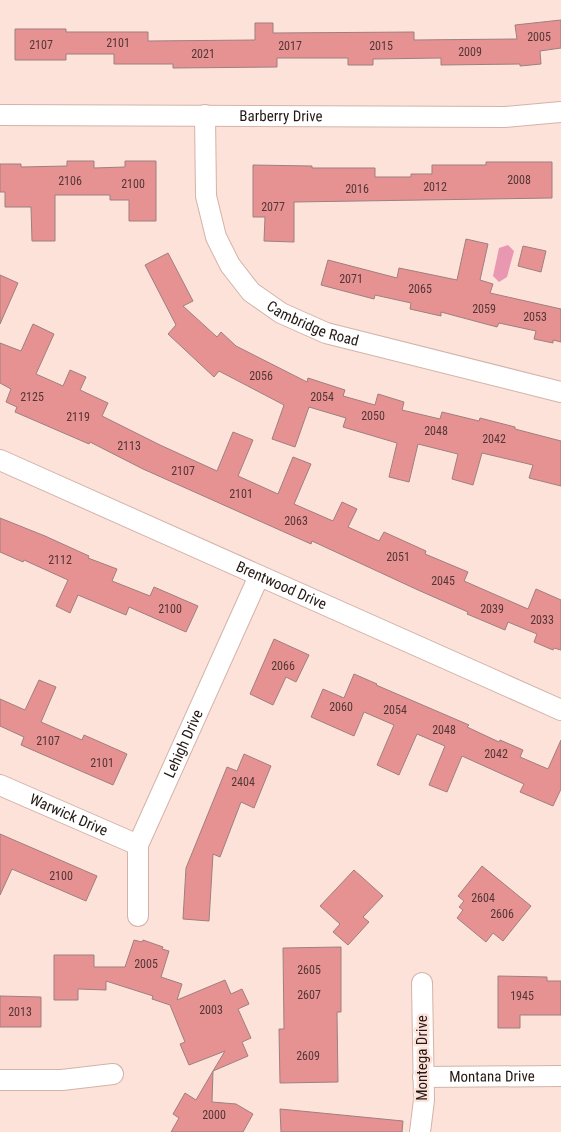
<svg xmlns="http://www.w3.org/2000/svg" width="561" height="1132" viewBox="0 0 561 1132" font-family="'Roboto Condensed',sans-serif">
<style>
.water{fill:#e998b2}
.building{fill:#e69293;stroke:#9f7f7e}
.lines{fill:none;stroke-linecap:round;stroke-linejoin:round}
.street-casing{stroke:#d3b3a9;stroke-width:22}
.street{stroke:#fff;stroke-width:20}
.labels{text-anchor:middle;stroke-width:5;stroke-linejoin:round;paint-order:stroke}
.number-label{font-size:12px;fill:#543634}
.street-label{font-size:15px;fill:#231814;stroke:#fce2d9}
</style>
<rect width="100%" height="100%" fill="#fce2d9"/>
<path class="water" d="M 508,245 L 514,251 L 507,277 L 499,282 L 493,276 L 499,248 Z"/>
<g class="building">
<path d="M 561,20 L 561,48 L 540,51 L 541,64 L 520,66 L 520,64 L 441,65 L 441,58 L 373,59 L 373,65 L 348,65 L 348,58 L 277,58 L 277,67 L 173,68 L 173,64 L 114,64 L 114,54 L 66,54 L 66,60 L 15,60 L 15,29 L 66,29 L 66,32 L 148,32 L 148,41 L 255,40 L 255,23 L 273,23 L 273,33 L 414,32 L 414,40 L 517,39 L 515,25 Z"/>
<path d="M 67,161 L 94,161 L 94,168 L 125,167 L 125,161 L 156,161 L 156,221 L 129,221 L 129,200 L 110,200 L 110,195 L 55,195 L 55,241 L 32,241 L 31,207 L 5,207 L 5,192 L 0,192 L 0,164 L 21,164 L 21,167 L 67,166 Z"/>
<path d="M 486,162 L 552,162 L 552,198 L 294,202 L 294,242 L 264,241 L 265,217 L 253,217 L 253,165 L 312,166 L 312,168 L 375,168 L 375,177 L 411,177 L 411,174 L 432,174 L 432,165 L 486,165 Z"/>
<path d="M 466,239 L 488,244 L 480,280 L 493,284 L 490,293 L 561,309 L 561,342 L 553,340 L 553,343 L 534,339 L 536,331 L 499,323 L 497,327 L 441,312 L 441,316 L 410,309 L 411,303 L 375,295 L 374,299 L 321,285 L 328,260 L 397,278 L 399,268 L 457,280 Z"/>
<path d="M 523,246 L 546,251 L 541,272 L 518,266 Z"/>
<path d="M 168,253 L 193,301 L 183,306 L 217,337 L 221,332 L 236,346 L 307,382 L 308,378 L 345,390 L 343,396 L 375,405 L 378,394 L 404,402 L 402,410 L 440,419 L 442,412 L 479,421 L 480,418 L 515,427 L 515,429 L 561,441 L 561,486 L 529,478 L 533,465 L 482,453 L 473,485 L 452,479 L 458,454 L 418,444 L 409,482 L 389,477 L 397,443 L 343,427 L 346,418 L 309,407 L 295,447 L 272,439 L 284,405 L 219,371 L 214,377 L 168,334 L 176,325 L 145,265 Z"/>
<path d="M 0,275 L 18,283 L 0,324 Z"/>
<path d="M 33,324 L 54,334 L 36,374 L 63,386 L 70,370 L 86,377 L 80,390 L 108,403 L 102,416 L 160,445 L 217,471 L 233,432 L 253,440 L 238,476 L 278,494 L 293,457 L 311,464 L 294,504 L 333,521 L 342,502 L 357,509 L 348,527 L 379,541 L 384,532 L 426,551 L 425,554 L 468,572 L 464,581 L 528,609 L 536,589 L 561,600 L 561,650 L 554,648 L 553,650 L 534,642 L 537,634 L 508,622 L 505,630 L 467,614 L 468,612 L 418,590 L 312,541 L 311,544 L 143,469 L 90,442 L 89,444 L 15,412 L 17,407 L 6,402 L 11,389 L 0,383 L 0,343 L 21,351 Z"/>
<path d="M 0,518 L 45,536 L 89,556 L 88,558 L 117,569 L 112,581 L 150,596 L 154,587 L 198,606 L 186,632 L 129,607 L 126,615 L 78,595 L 70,613 L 56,606 L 68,580 L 24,560 L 23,562 L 0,552 Z"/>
<path d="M 274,639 L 309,655 L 296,682 L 286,677 L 273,705 L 250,694 Z"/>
<path d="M 354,674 L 377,684 L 376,685 L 469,725 L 467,727 L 499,742 L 500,740 L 523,750 L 520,757 L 548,769 L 561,740 L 561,789 L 553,806 L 520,792 L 524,784 L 462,756 L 447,792 L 429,785 L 445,746 L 417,734 L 399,775 L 377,765 L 394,725 L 364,712 L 354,736 L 311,717 L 323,689 L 344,698 Z"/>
<path d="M 39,680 L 56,687 L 41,722 L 82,740 L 84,735 L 127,754 L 113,785 L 21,745 L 24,737 L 0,726 L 0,699 L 25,710 Z"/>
<path d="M 244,754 L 271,766 L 254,808 L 241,802 L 220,857 L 213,854 L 209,921 L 183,919 L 186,868 L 227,767 L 237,771 Z"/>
<path d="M 0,834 L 97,876 L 86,901 L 12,869 L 0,895 Z"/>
<path d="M 482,866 L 531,906 L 503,941 L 493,933 L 486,942 L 457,918 L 463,910 L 459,907 L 464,901 L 458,896 Z"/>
<path d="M 354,870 L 383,896 L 363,917 L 369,922 L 348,945 L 333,932 L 340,924 L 320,906 Z"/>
<path d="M 134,940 L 142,942 L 143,940 L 163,947 L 162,949 L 169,951 L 161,977 L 182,984 L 177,1000 L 225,980 L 231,994 L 242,989 L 249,1004 L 238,1009 L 251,1038 L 242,1042 L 248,1056 L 213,1071 L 225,1051 L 189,1065 L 180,1044 L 185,1042 L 170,1005 L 152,999 L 153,996 L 106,981 L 106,990 L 78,989 L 78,1000 L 54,1000 L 54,955 L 94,955 L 94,967 L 125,967 Z"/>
<path d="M 341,947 L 341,1012 L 337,1012 L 338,1082 L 280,1083 L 279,1029 L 284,1029 L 283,948 Z"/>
<path d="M 498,976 L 547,977 L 547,981 L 561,981 L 561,1015 L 520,1015 L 520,1028 L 498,1028 Z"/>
<path d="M 0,996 L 41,997 L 41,1027 L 0,1027 Z"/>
<path d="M 213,1071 L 212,1102 L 236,1104 L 253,1114 L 243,1132 L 171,1132 L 179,1118 L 173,1114 L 185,1093 L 196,1100 Z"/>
<path d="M 280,1109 L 403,1121 L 402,1132 L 281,1132 Z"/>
</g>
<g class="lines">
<defs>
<g id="street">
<path id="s1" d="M 0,115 L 505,117 L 561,112"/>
<path id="s2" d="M 205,115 L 206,196 L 216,237 L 230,265 L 251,292 L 281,313 L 326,333 L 561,392"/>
<path id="s3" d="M 0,460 L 561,710"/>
<path id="s4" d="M 0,785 L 138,845"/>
<path id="s5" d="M 138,916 L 138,845 L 259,576"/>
<path id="s6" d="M 423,1077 L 561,1076"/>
<path d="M 0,1080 L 62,1080 L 113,1074"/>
<path d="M 420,1132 L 424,1100 L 422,983"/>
</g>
</defs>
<use href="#street" class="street-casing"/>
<use href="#street" class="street"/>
</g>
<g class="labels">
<g class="number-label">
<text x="539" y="41">2005</text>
<text x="118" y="47">2101</text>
<text x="41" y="49">2107</text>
<text x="290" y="50">2017</text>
<text x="381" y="50">2015</text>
<text x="470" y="56">2009</text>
<text x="203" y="58">2021</text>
<text x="519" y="184">2008</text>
<text x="70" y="185">2106</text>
<text x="133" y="188">2100</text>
<text x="435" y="191">2012</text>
<text x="357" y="193">2016</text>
<text x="273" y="211">2077</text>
<text x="351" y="283">2071</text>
<text x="420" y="293">2065</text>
<text x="484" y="313">2059</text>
<text x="535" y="321">2053</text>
<text x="261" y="380">2056</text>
<text x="32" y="401">2125</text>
<text x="322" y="401">2054</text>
<text x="373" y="420">2050</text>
<text x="78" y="421">2119</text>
<text x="436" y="435">2048</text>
<text x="494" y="443">2042</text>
<text x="129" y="450">2113</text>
<text x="183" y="475">2107</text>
<text x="241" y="498">2101</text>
<text x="296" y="525">2063</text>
<text x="398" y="561">2051</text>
<text x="60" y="564">2112</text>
<text x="443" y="585">2045</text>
<text x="170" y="613">2100</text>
<text x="492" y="613">2039</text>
<text x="542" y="624">2033</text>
<text x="283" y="670">2066</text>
<text x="341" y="711">2060</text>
<text x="395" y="714">2054</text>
<text x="444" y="734">2048</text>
<text x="48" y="745">2107</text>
<text x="496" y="758">2042</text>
<text x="102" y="767">2101</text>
<text x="243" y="786">2404</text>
<text x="61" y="880">2100</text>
<text x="483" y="902">2604</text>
<text x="502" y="918">2606</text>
<text x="146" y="968">2005</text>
<text x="309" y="974">2605</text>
<text x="309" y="999">2607</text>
<text x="522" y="1000">1945</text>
<text x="211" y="1014">2003</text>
<text x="20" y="1016">2013</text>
<text x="308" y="1060">2609</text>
<text x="214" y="1119">2000</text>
</g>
<g class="street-label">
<text dy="5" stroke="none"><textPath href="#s1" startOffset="281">Barberry Drive</textPath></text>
<text dy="5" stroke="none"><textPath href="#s2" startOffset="259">Cambridge Road</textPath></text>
<text dy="5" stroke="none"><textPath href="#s3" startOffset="308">Brentwood Drive</textPath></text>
<text dy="5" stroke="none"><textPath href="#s5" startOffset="182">Lehigh Drive</textPath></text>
<text dy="5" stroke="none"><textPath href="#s4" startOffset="75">Warwick Drive</textPath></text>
<text transform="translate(422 1058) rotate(-90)" y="5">Montega Drive</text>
<text dy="5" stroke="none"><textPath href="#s6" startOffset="69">Montana Drive</textPath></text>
</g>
</g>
</svg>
